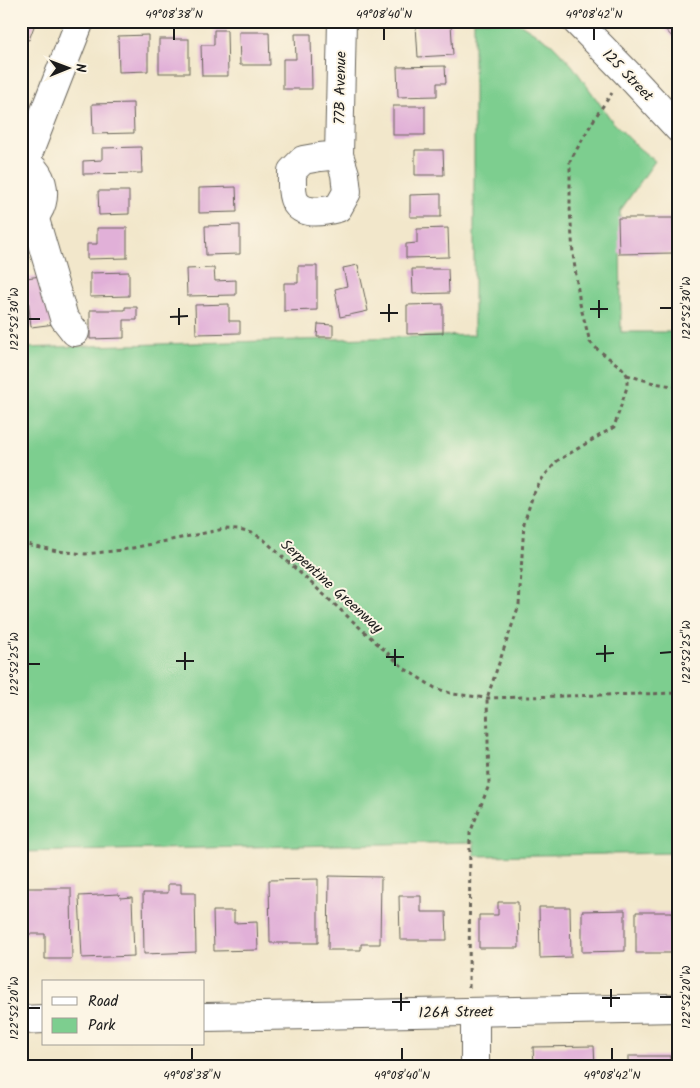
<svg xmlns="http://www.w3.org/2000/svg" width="700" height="1088" viewBox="0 0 700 1088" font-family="Kalam,sans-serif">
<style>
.green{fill:#7dce8f;stroke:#4c7556}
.building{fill:#e1b0d8}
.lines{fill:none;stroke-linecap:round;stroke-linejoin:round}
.minor-casing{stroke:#676359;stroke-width:30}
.path{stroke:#676359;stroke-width:3;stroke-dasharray:4 4;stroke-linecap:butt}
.minor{stroke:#fff;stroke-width:28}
.ticks{fill:none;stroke:#1c1c1c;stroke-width:2}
.labels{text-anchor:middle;stroke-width:4;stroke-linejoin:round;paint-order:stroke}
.street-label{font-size:15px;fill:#1c1c1c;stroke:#fcf5e5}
.neatline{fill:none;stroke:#1c1c1c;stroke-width:2}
.ticks-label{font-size:12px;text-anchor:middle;fill:#1c1c1c}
</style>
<rect width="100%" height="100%" fill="#fcf5e5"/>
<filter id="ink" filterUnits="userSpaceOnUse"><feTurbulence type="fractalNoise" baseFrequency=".02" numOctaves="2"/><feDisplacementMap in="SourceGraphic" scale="10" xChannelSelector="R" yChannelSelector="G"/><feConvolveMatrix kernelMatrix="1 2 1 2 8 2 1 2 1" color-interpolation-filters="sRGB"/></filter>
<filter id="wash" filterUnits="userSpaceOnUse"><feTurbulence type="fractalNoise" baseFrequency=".0096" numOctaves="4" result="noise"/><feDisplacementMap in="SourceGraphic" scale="20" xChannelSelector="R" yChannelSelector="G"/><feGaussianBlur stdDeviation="1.12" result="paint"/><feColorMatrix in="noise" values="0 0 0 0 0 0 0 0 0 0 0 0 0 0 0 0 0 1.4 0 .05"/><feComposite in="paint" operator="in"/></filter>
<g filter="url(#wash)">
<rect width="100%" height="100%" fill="#f2e7cb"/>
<path class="green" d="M 474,21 L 516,21 L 552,44 L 572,65 L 612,121 L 640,149 L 655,161 L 620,211 L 621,332 L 679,332 L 679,853 L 474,856 L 474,842 L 21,852 L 21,348 L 474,335 Z"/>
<g id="blocks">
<g class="building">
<path d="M 21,21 L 36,21 L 29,40 L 21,38 Z"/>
<path d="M 657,21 L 679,21 L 679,44 Z"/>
<path d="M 451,24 L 453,55 L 418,57 L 416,26 Z"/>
<path d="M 214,30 L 227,30 L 228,76 L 202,76 L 201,45 L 214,45 Z"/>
<path d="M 239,32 L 269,32 L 270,65 L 240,65 Z"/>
<path d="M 295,34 L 311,34 L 312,89 L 283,89 L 283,59 L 296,59 Z"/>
<path d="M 148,35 L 148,71 L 119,72 L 118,36 Z"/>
<rect x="159" y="39" width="30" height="34"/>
<path d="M 445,66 L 446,83 L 437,83 L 437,96 L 398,97 L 397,67 Z"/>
<path d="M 133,103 L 134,133 L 93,134 L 92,104 Z"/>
<rect x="393" y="106" width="32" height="29"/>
<path d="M 141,147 L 142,173 L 83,174 L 83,161 L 102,160 L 102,148 Z"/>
<path d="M 415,150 L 443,150 L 444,175 L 415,175 Z"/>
<path d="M 236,187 L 237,212 L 199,213 L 199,188 Z"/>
<path d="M 98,191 L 129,191 L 129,214 L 99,215 Z"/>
<path d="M 441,194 L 441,217 L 410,217 L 410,195 Z"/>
<path d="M 618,218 L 673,218 L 674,253 L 619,254 Z"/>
<path d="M 240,225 L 240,254 L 206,255 L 205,226 Z"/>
<path d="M 97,228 L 127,228 L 127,258 L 87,259 L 87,244 L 97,244 Z"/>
<path d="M 448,228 L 449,257 L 406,258 L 406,244 L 417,243 L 417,229 Z"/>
<path d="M 358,265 L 368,311 L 340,317 L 335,289 L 347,286 L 343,268 Z"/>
<path d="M 298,266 L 317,266 L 317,310 L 284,311 L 284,283 L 298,283 Z"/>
<path d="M 214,268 L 215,281 L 236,280 L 236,295 L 187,296 L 186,269 Z"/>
<path d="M 412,269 L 448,269 L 449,293 L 413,294 Z"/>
<path d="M 129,272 L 129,296 L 90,297 L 90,273 Z"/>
<path d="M 41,276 L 55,324 L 31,327 L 26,278 Z"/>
<path d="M 229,304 L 229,321 L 240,321 L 240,333 L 196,334 L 195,305 Z"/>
<path d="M 443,304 L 443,333 L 407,334 L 407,305 Z"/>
<path d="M 125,307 L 137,307 L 137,320 L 124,320 L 124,338 L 90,339 L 90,310 L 125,310 Z"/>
<path d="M 318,324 L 333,325 L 333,337 L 317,337 Z"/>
<path d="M 329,876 L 381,877 L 380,944 L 361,944 L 361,950 L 328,950 Z"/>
<path d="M 318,879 L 318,943 L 270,943 L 269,880 Z"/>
<path d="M 168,884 L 181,884 L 181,893 L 195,893 L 196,952 L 144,954 L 143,893 L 168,893 Z"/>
<path d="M 21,888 L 71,888 L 72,959 L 45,959 L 45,934 L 21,934 Z"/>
<path d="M 119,894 L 120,898 L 132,897 L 134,956 L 82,958 L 79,896 Z"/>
<path d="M 399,896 L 421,896 L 421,912 L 446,912 L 447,940 L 400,940 Z"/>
<path d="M 498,902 L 518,902 L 519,948 L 479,948 L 479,915 L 498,915 Z"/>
<path d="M 539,907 L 570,907 L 571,957 L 540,958 Z"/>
<path d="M 625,910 L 625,951 L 582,952 L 582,911 Z"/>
<path d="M 213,911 L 234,911 L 234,923 L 257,922 L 258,950 L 214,951 Z"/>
<path d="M 636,912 L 672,912 L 673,953 L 636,953 Z"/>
<path d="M 594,1046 L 595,1067 L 534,1067 L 533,1047 Z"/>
<rect x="628" y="1056" width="43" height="11"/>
</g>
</g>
</g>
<g filter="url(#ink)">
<use href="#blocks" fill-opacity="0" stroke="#676359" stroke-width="1"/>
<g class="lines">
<defs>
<g id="minor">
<path d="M 576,21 L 626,72 L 679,129"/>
<path d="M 339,155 L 320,157 L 303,160 L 292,171 C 292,180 291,196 296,203 C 305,216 326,211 338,208 L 347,192 L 345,174 L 339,155 L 342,21"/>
<path d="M 21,161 C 50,171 51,215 21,225"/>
<path d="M 25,162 L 80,21"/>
<path d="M 34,216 L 64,318 L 75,332"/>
<path d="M 204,1017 L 679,1008"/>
<path d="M 21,1020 L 44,1019"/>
<path d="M 475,1067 L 475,1012"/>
</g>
</defs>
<use href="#minor" class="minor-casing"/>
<g class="path">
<path d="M 627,375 L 654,383 L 679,387"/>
<path d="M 21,542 L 31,545 L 57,551 L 85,554 L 123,550 L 224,529 L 239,530 L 252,533 L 262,538 L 405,669 L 435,688 L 453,694 L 487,698 L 679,693"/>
<path d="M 469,988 L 470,833 L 489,785 L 487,698 L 519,605 L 524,523 L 533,495 L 542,479 L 557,461 L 614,427 L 627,387 L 627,375 L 622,368 L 597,349 L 590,342 L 580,304 L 573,254 L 570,208 L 570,161 L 596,116 L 612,93"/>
</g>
<use href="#minor" class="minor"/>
</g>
</g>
<path class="ticks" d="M 174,28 L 174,40M 384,28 L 384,40M 594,28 L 594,40M 599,300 L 599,318M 389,304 L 389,322M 179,308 L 179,325M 660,308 L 672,308M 590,309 L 608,309M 380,313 L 398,313M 170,317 L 188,316M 28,319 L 40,319M 605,645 L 605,662M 395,649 L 395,666M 185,652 L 185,670M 660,653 L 672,652M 596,654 L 614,653M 386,657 L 404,657M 176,661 L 194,661M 28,664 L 40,664M 611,989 L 611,1007M 401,993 L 401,1011M 660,997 L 672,997M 602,998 L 620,998M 392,1002 L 410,1002M 28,1008 L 40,1008M 192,1048 L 192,1060M 402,1048 L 402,1060M 612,1048 L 612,1060"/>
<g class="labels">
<g class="street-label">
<text transform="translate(628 75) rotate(46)" y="5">125 Street</text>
<text transform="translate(340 88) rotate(-89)" y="5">77B Avenue</text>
<text transform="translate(332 586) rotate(42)" y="5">Serpentine Greenway</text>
<text transform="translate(456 1012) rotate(-1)" y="5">126A Street</text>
</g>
</g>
<rect width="700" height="1088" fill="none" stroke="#fcf5e5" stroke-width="55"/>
<rect x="42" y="980" width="162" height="65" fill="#fcf5e5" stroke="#a29e95"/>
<rect x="52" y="997" width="25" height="8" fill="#ffffff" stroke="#a29e95"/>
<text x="88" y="1006" font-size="15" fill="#1c1c1c">Road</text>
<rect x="52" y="1018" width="25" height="15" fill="#7dce8f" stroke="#a29e95"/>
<text x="88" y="1030" font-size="15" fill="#1c1c1c">Park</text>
<g transform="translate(68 68) rotate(89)" stroke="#fcf5e5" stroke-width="4" paint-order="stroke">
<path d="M0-4L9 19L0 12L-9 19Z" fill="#1c1c1c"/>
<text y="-8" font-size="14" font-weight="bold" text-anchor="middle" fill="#1c1c1c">N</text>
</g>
<rect x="28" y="28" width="644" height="1032" class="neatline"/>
<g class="ticks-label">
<text x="174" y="18">49°08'38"N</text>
<text x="384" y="18">49°08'40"N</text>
<text x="594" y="18">49°08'42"N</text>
<text transform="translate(686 308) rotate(-90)" y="4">122°52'30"W</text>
<text transform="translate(14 319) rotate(-90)" y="4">122°52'30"W</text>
<text transform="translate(686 652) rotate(-90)" y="4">122°52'25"W</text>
<text transform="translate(14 664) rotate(-90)" y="4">122°52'25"W</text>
<text transform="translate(686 997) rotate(-90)" y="4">122°52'20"W</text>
<text transform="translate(14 1008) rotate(-90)" y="4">122°52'20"W</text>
<text x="192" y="1079">49°08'38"N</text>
<text x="402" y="1079">49°08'40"N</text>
<text x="612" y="1079">49°08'42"N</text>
</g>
</svg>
